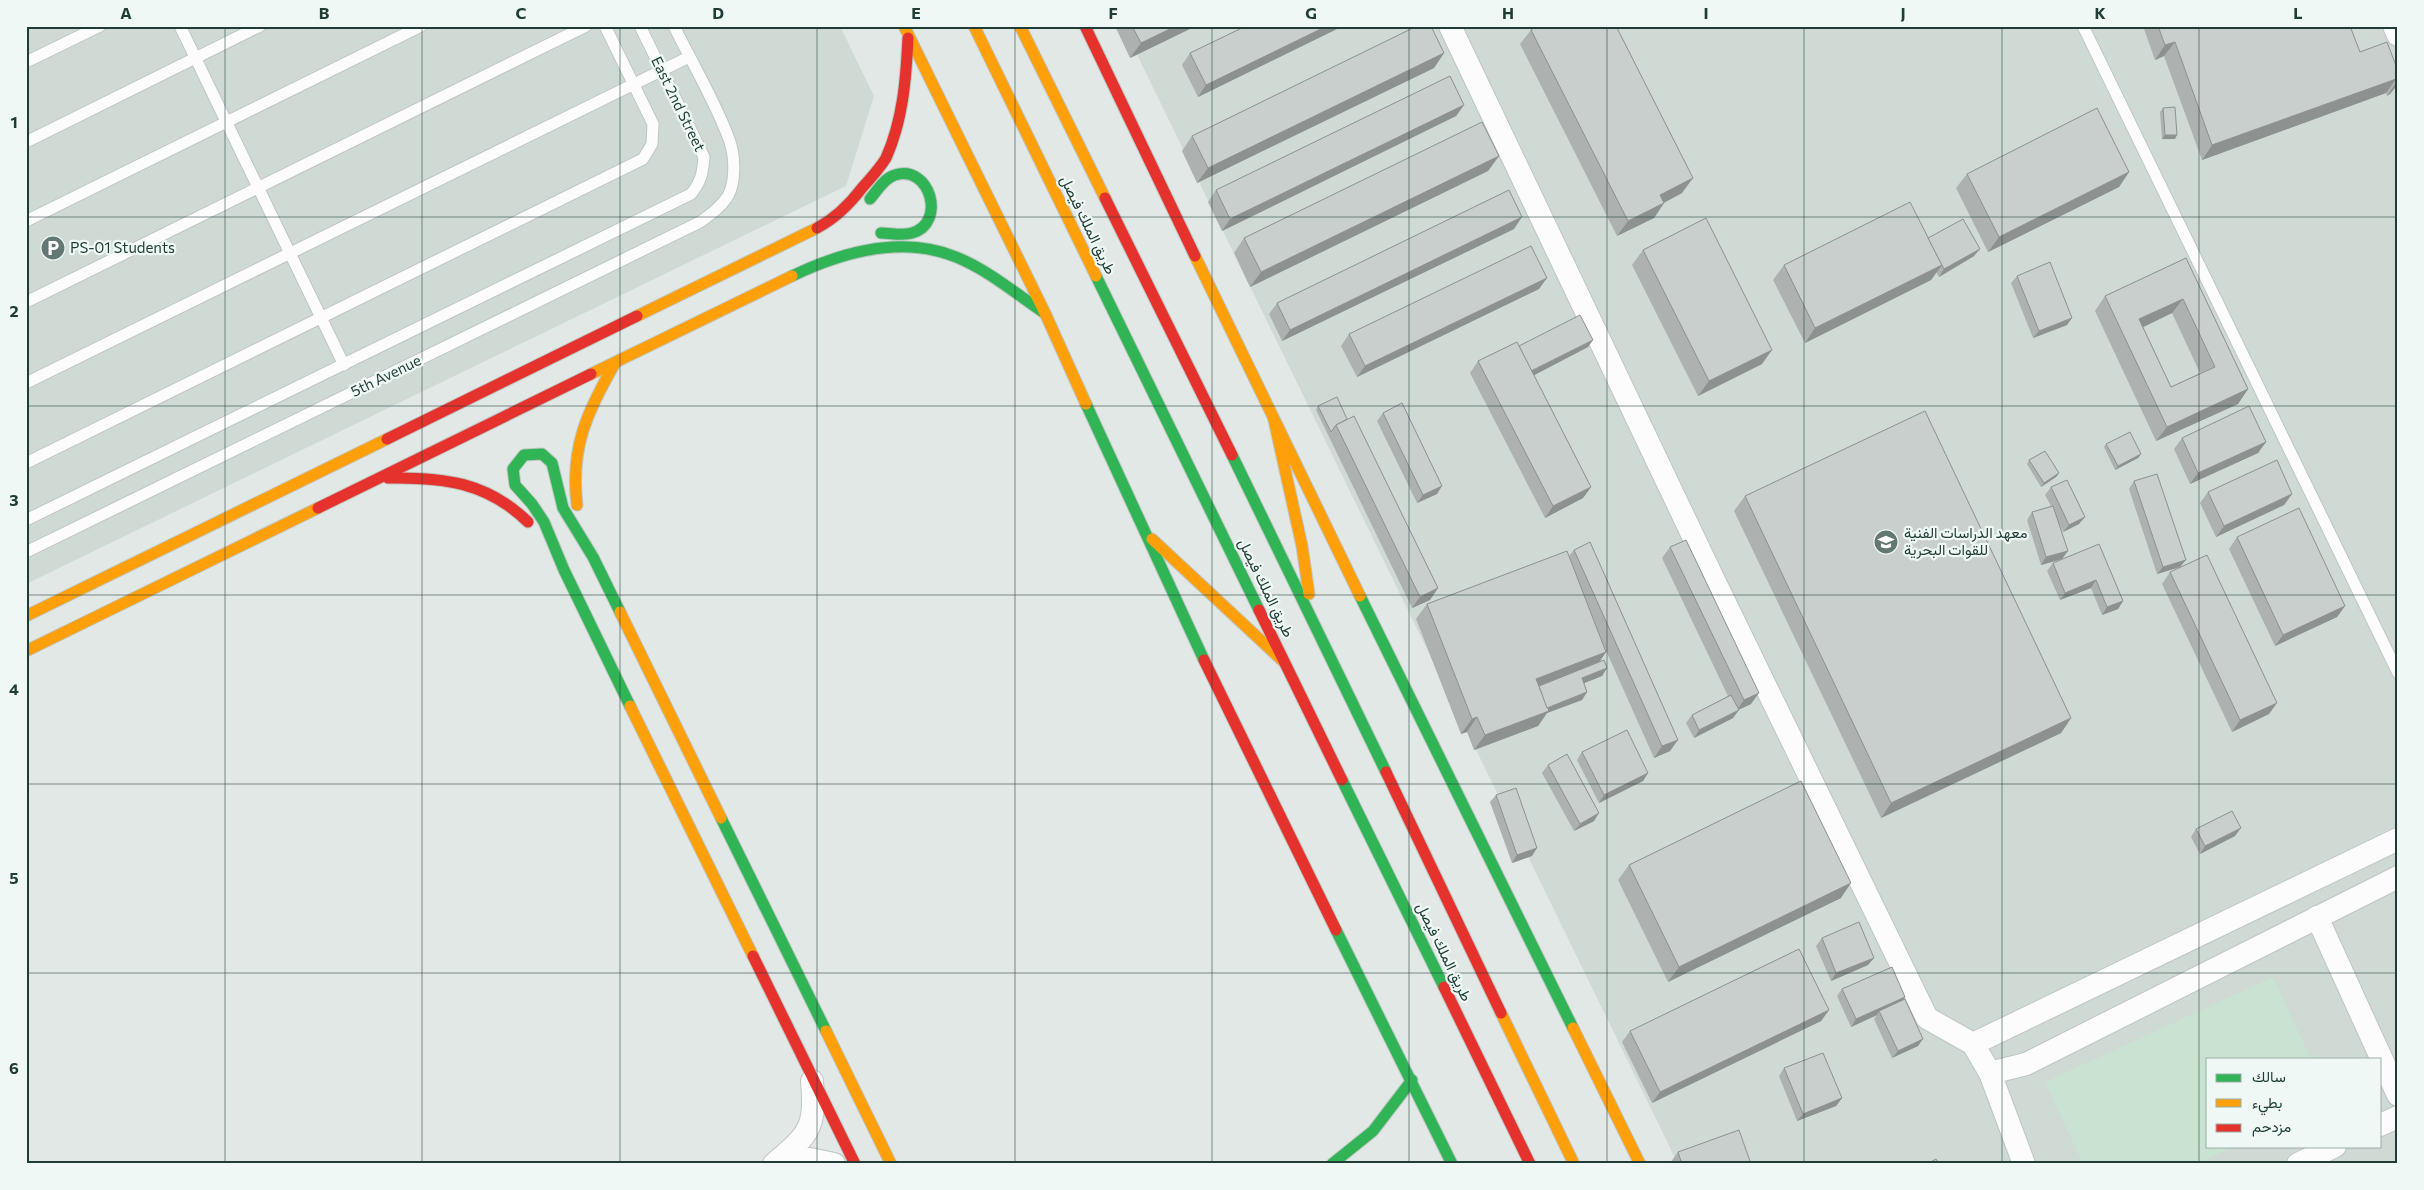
<svg xmlns="http://www.w3.org/2000/svg" width="2424" height="1190" viewBox="0 0 2424 1190" font-family="Commissioner,Vazirmatn,sans-serif">
<style>
.built{fill:#cfdad5;fill-rule:evenodd}
.green{fill:#c9e2d2}
.lines{fill:none;stroke-linecap:round;stroke-linejoin:round}
.lane-casing{stroke:#bfc5c3;stroke-width:13}
.street-casing{stroke:#bfc5c3;stroke-width:24}
.fast-casing{stroke:#bec6c3;stroke-width:13}
.slow-casing{stroke:#bec6c3;stroke-width:13}
.jam-casing{stroke:#bec6c3;stroke-width:13}
.lane{stroke:#fbfcfb;stroke-width:11}
.street{stroke:#fbfcfb;stroke-width:22}
.fast{stroke:#30b455;stroke-width:11}
.slow{stroke:#ff9f0a;stroke-width:11}
.jam{stroke:#e5322d;stroke-width:11}
.wall{fill:#adb2b0;fill-rule:evenodd}
.shaded-wall{fill:#8d9190}
.building{fill:#c9cfcd;stroke:#8d9190;fill-rule:evenodd}
.grid{fill:none;stroke:#1f3c36;stroke-width:1;stroke-opacity:0.55}
.labels{text-anchor:middle;stroke-width:4.5;stroke-linejoin:round;paint-order:stroke}
.street-label{font-size:15px;fill:#1f3c36;stroke:#eff8f4}
.poi-label{font-size:15px;fill:#1f3c36;stroke:#eff8f4;text-anchor:start}
.neatline{fill:none;stroke:#1f3c36;stroke-width:2}
.grid-label{font-size:16px;text-anchor:middle;font-weight:bold;fill:#1f3c36}
</style>
<rect width="100%" height="100%" fill="#e2e8e5"/>
<g class="built">
<path d="M 26,26 L 840,26 L 874,96 L 846,186 L 26,584 Z"/>
<path d="M 1123,26 L 2398,26 L 2398,1164 L 1678,1164 ZM 2208,1059 L 2380,1059 L 2380,1146 L 2208,1146 Z"/>
</g>
<path class="green" d="M 2273,977 L 2311,1059 L 2208,1059 L 2208,1146 L 2235,1146 L 2197,1164 L 2083,1164 L 2045,1082 Z"/>
<g class="lines">
<defs>
<g id="lane">
<path d="M 180,26 L 344,365"/>
<path d="M 2083,26 L 2398,673"/>
<path d="M 26,62 L 100,26"/>
<path d="M 26,142 L 260,26"/>
<path d="M 26,221 L 421,26"/>
<path d="M 26,302 L 586,26"/>
<path d="M 26,383 L 689,57"/>
<path d="M 26,463 L 643,159 L 652,144 L 653,124 L 605,26"/>
<path d="M 26,520 L 691,194 C 701,182 703,172 704,157 L 640,26"/>
<path d="M 26,552 L 700,222 C 711,214 721,207 728,196 C 736,181 735,155 729,139 C 715,101 692,63 674,26"/>
</g>
<g id="street">
<path d="M 1450,26 L 1712,576 L 1927,1018 L 1973,1044"/>
<path d="M 2394,26 L 2398,35"/>
<path d="M 2398,839 L 1973,1044 L 1990,1073 L 2026,1064 L 2398,877"/>
<path d="M 2317,917 L 2398,1095"/>
<path d="M 1990,1073 L 2024,1164"/>
<path d="M 2380,1125 L 2398,1117"/>
<path d="M 774,1164 C 809,1134 816,1129 812,1081"/>
<path d="M 791,1164 L 810,1159 L 834,1164"/>
<path d="M 2298,1164 L 2335,1146"/>
</g>
<g id="fast">
<path d="M 870,199 C 877,191 884,178 895,175 C 930,164 947,223 912,233 C 902,236 891,233 881,233"/>
<path d="M 792,276 C 842,252 902,235 956,257 C 988,270 1015,293 1043,312"/>
<path d="M 1096,276 L 1259,610"/>
<path d="M 1086,404 L 1204,660"/>
<path d="M 1232,455 L 1386,772"/>
<path d="M 1360,596 L 1573,1028"/>
<path d="M 620,612 L 593,557 L 563,508 L 552,463 L 542,454 L 524,455 L 513,469 L 515,485 L 532,504 L 544,522 L 564,570 L 630,706"/>
<path d="M 1342,780 L 1444,987"/>
<path d="M 721,818 L 826,1031"/>
<path d="M 1336,930 L 1452,1164"/>
<path d="M 1332,1164 L 1373,1131 L 1412,1080"/>
</g>
<g id="slow">
<path d="M 904,26 L 1045,313 L 1086,404"/>
<path d="M 974,26 L 1096,276"/>
<path d="M 1020,26 L 1105,198"/>
<path d="M 1195,256 L 1360,596"/>
<path d="M 637,316 L 817,228"/>
<path d="M 591,374 L 792,276"/>
<path d="M 1274,420 L 1302,546 L 1309,594"/>
<path d="M 577,505 C 570,448 587,412 615,363"/>
<path d="M 1152,539 L 1284,662"/>
<path d="M 620,612 L 721,818"/>
<path d="M 26,616 L 387,439"/>
<path d="M 26,651 L 318,508"/>
<path d="M 630,706 L 753,956"/>
<path d="M 1501,1013 L 1574,1164"/>
<path d="M 1573,1028 L 1640,1164"/>
<path d="M 826,1031 L 891,1164"/>
</g>
<g id="jam">
<path d="M 1085,26 L 1195,256"/>
<path d="M 1105,198 L 1232,455"/>
<path d="M 817,228 C 836,218 849,205 862,188 C 870,179 880,168 886,158 C 903,120 906,79 908,38"/>
<path d="M 387,439 L 637,316"/>
<path d="M 388,478 C 443,477 487,482 528,522"/>
<path d="M 318,508 L 591,374"/>
<path d="M 1259,610 L 1342,780"/>
<path d="M 1204,660 L 1336,930"/>
<path d="M 1386,772 L 1501,1013"/>
<path d="M 753,956 L 855,1164"/>
<path d="M 1444,987 L 1530,1164"/>
</g>
</defs>
<use href="#lane" class="lane-casing"/>
<use href="#street" class="street-casing"/>
<use href="#fast" class="fast-casing"/>
<use href="#slow" class="slow-casing"/>
<use href="#jam" class="jam-casing"/>
<use href="#lane" class="lane"/>
<use href="#street" class="street"/>
<use href="#fast" class="fast"/>
<use href="#slow" class="slow"/>
<use href="#jam" class="jam"/>
</g>
<g class="wall">
<path d="M 1115,26 L 1196,26 L 1130,58 Z"/>
<path d="M 1343,26 L 1198,97 L 1182,65 L 1190,53 Z"/>
<path d="M 2143,26 L 2350,26 L 2360,52 L 2398,71 L 2398,84 L 2390,94 L 2387,96 L 2386,93 L 2202,160 L 2164,56 L 2155,60 Z"/>
<path d="M 1531,30 L 1682,193 L 1664,203 L 1654,218 L 1617,236 L 1520,44 Z"/>
<path d="M 1444,53 L 1434,68 L 1197,183 L 1182,151 L 1192,136 Z"/>
<path d="M 1464,105 L 1456,116 L 1222,231 L 1208,202 L 1216,190 Z"/>
<path d="M 2163,108 L 2175,139 L 2162,139 L 2160,112 Z"/>
<path d="M 1499,156 L 1488,171 L 1250,287 L 1234,253 L 1244,238 Z"/>
<path d="M 2129,172 L 2119,187 L 1988,252 L 1956,188 L 1967,174 Z"/>
<path d="M 1514,229 L 1282,341 L 1269,314 L 1277,303 Z"/>
<path d="M 1928,238 L 1974,256 L 1939,277 L 1936,272 L 1931,280 L 1805,343 L 1773,280 L 1784,265 Z"/>
<path d="M 1643,250 L 1762,364 L 1698,396 L 1632,265 Z"/>
<path d="M 2186,258 L 2248,389 L 2238,404 L 2156,441 L 2095,311 L 2105,296 ZM 2172,313 L 2200,373 L 2171,387 L 2143,327 Z"/>
<path d="M 2017,276 L 2067,325 L 2033,338 L 2011,283 Z"/>
<path d="M 1539,289 L 1357,377 L 1341,346 L 1349,334 Z"/>
<path d="M 1519,346 L 1588,347 L 1534,375 L 1591,487 L 1583,498 L 1545,518 L 1470,373 L 1478,361 Z"/>
<path d="M 1318,406 L 1347,419 L 1438,588 L 1430,600 L 1412,608 L 1316,410 Z"/>
<path d="M 1383,413 L 1437,494 L 1417,503 L 1377,421 Z"/>
<path d="M 2182,438 L 2266,442 L 2258,453 L 2190,484 L 2174,449 Z"/>
<path d="M 2106,444 L 2141,454 L 2138,458 L 2115,470 L 2104,447 Z"/>
<path d="M 2029,460 L 2059,473 L 2056,477 L 2041,487 L 2027,464 Z"/>
<path d="M 2134,481 L 2180,567 L 2157,574 L 2129,489 Z"/>
<path d="M 2051,487 L 2079,524 L 2063,532 L 2059,524 L 2062,559 L 2041,565 L 2027,520 L 2032,512 L 2051,506 L 2045,495 Z"/>
<path d="M 2208,492 L 2292,494 L 2284,505 L 2216,537 L 2200,503 Z"/>
<path d="M 1745,496 L 2071,718 L 2061,733 L 1881,818 L 1734,511 Z"/>
<path d="M 2237,537 L 2345,606 L 2337,617 L 2275,646 L 2229,549 Z"/>
<path d="M 2099,544 L 2123,601 L 2118,609 L 2102,615 L 2091,588 L 2060,600 L 2047,571 L 2053,563 Z"/>
<path d="M 1670,547 L 1751,704 L 1738,710 L 1733,718 L 1694,738 L 1686,723 L 1692,715 L 1728,696 L 1662,558 Z"/>
<path d="M 1574,550 L 1670,751 L 1654,758 L 1604,646 L 1606,652 L 1599,662 L 1607,668 L 1602,676 L 1584,683 L 1587,692 L 1582,700 L 1547,713 L 1538,726 L 1474,750 L 1467,732 L 1461,734 L 1416,619 L 1427,604 L 1569,556 Z"/>
<path d="M 2170,572 L 2269,714 L 2232,732 L 2162,584 Z"/>
<path d="M 1582,752 L 1648,773 L 1643,781 L 1599,803 L 1577,760 Z"/>
<path d="M 1548,765 L 1594,821 L 1574,831 L 1542,773 Z"/>
<path d="M 1496,795 L 1532,856 L 1512,863 L 1490,802 Z"/>
<path d="M 2196,829 L 2235,836 L 2200,854 L 2191,837 Z"/>
<path d="M 1629,865 L 1841,898 L 1668,982 L 1618,880 Z"/>
<path d="M 1822,938 L 1868,965 L 1831,981 L 1816,946 Z"/>
<path d="M 1842,989 L 1905,997 L 1903,1000 L 1918,1046 L 1892,1058 L 1874,1019 L 1877,1015 L 1851,1027 L 1837,996 Z"/>
<path d="M 1829,1010 L 1821,1021 L 1652,1103 L 1622,1042 L 1630,1031 Z"/>
<path d="M 1784,1068 L 1842,1098 L 1836,1106 L 1797,1121 L 1779,1076 Z"/>
<path d="M 1678,1152 L 1751,1164 L 1670,1164 L 1670,1163 Z"/>
</g>
<g class="shaded-wall">
<path d="M 1176,26 L 1196,26 L 1130,58 L 1141,43 Z"/>
<path d="M 1327,26 L 1343,26 L 1198,97 L 1206,85 Z"/>
<path d="M 2175,42 L 2164,56 L 2155,60 L 2165,45 Z"/>
<path d="M 1444,53 L 1434,68 L 1197,183 L 1208,168 Z"/>
<path d="M 2396,79 L 2386,93 L 2202,160 L 2212,145 Z"/>
<path d="M 2398,80 L 2398,84 L 2390,94 L 2387,96 Z"/>
<path d="M 1464,105 L 1456,116 L 1222,231 L 1230,219 Z"/>
<path d="M 2165,135 L 2177,135 L 2175,139 L 2162,139 Z"/>
<path d="M 1499,156 L 1488,171 L 1250,287 L 1261,272 Z"/>
<path d="M 2129,172 L 2119,187 L 1988,252 L 1999,237 Z"/>
<path d="M 1693,178 L 1682,193 L 1650,210 L 1660,195 Z"/>
<path d="M 1664,203 L 1654,218 L 1617,236 L 1628,221 Z"/>
<path d="M 1522,217 L 1514,229 L 1282,341 L 1290,330 Z"/>
<path d="M 1980,249 L 1974,256 L 1939,277 L 1944,269 Z"/>
<path d="M 1942,265 L 1931,280 L 1805,343 L 1815,328 Z"/>
<path d="M 1547,278 L 1539,289 L 1357,377 L 1365,366 Z"/>
<path d="M 2183,299 L 2172,313 L 2129,334 L 2139,319 Z"/>
<path d="M 2072,318 L 2067,325 L 2033,338 L 2039,331 Z"/>
<path d="M 1593,340 L 1588,347 L 1523,381 L 1528,373 Z"/>
<path d="M 1772,350 L 1762,364 L 1698,396 L 1709,381 Z"/>
<path d="M 2248,389 L 2238,404 L 2156,441 L 2167,427 Z"/>
<path d="M 2266,442 L 2258,453 L 2190,484 L 2198,473 Z"/>
<path d="M 2141,454 L 2138,458 L 2115,470 L 2118,466 Z"/>
<path d="M 2059,473 L 2056,477 L 2041,487 L 2044,483 Z"/>
<path d="M 1442,486 L 1437,494 L 1417,503 L 1423,495 Z"/>
<path d="M 1591,487 L 1583,498 L 1545,518 L 1553,506 Z"/>
<path d="M 2292,494 L 2284,505 L 2216,537 L 2224,526 Z"/>
<path d="M 2085,517 L 2079,524 L 2063,532 L 2069,525 Z"/>
<path d="M 2068,551 L 2062,559 L 2041,565 L 2046,557 Z"/>
<path d="M 2186,560 L 2180,567 L 2157,574 L 2163,567 Z"/>
<path d="M 2096,580 L 2091,588 L 2060,600 L 2065,593 Z"/>
<path d="M 1438,588 L 1430,600 L 1412,608 L 1420,597 Z"/>
<path d="M 2123,601 L 2118,609 L 2102,615 L 2107,607 Z"/>
<path d="M 2345,606 L 2337,617 L 2275,646 L 2283,635 Z"/>
<path d="M 1606,652 L 1596,667 L 1537,690 L 1536,679 Z"/>
<path d="M 1607,668 L 1602,676 L 1577,686 L 1582,678 Z"/>
<path d="M 1587,692 L 1582,700 L 1547,713 L 1538,726 L 1474,750 L 1485,735 L 1544,709 Z"/>
<path d="M 1759,693 L 1751,704 L 1736,711 L 1744,700 Z"/>
<path d="M 2277,703 L 2269,714 L 2232,732 L 2240,720 Z"/>
<path d="M 1739,710 L 1733,718 L 1694,738 L 1699,730 Z"/>
<path d="M 1477,717 L 1467,732 L 1461,734 L 1472,719 Z"/>
<path d="M 2071,718 L 2061,733 L 1881,818 L 1891,803 Z"/>
<path d="M 1678,740 L 1670,751 L 1654,758 L 1662,746 Z"/>
<path d="M 1648,773 L 1643,781 L 1599,803 L 1604,795 Z"/>
<path d="M 1599,813 L 1594,821 L 1574,831 L 1580,824 Z"/>
<path d="M 2241,828 L 2235,836 L 2200,854 L 2205,846 Z"/>
<path d="M 1537,848 L 1532,856 L 1512,863 L 1517,855 Z"/>
<path d="M 1851,883 L 1841,898 L 1668,982 L 1679,967 Z"/>
<path d="M 1874,958 L 1868,965 L 1831,981 L 1836,973 Z"/>
<path d="M 1905,997 L 1900,1005 L 1879,1011 L 1877,1015 L 1851,1027 L 1856,1019 Z"/>
<path d="M 1829,1010 L 1821,1021 L 1652,1103 L 1660,1092 Z"/>
<path d="M 1923,1039 L 1918,1046 L 1892,1058 L 1898,1051 Z"/>
<path d="M 1842,1098 L 1836,1106 L 1797,1121 L 1803,1114 Z"/>
</g>
<g class="building">
<path d="M 1132,26 L 1176,26 L 1141,43 Z"/>
<path d="M 1246,26 L 1327,26 L 1206,85 L 1190,53 Z"/>
<path d="M 1417,26 L 1431,26 L 1444,53 L 1208,168 L 1192,136 Z"/>
<path d="M 1537,26 L 1616,26 L 1693,178 L 1660,195 L 1664,203 L 1628,221 L 1531,30 Z"/>
<path d="M 2158,26 L 2350,26 L 2360,52 L 2387,42 L 2398,71 L 2398,80 L 2397,81 L 2396,79 L 2212,145 L 2175,42 L 2165,45 Z"/>
<path d="M 1450,76 L 1464,105 L 1230,219 L 1216,190 Z"/>
<path d="M 2175,107 L 2177,135 L 2165,135 L 2163,108 Z"/>
<path d="M 2097,108 L 2129,172 L 1999,237 L 1967,174 Z"/>
<path d="M 1482,122 L 1499,156 L 1261,272 L 1244,238 Z"/>
<path d="M 1509,190 L 1522,217 L 1290,330 L 1277,303 Z"/>
<path d="M 1910,202 L 1942,265 L 1815,328 L 1784,265 Z"/>
<path d="M 1706,218 L 1772,350 L 1709,381 L 1643,250 Z"/>
<path d="M 1963,219 L 1980,249 L 1944,269 L 1928,238 Z"/>
<path d="M 1531,246 L 1547,278 L 1365,366 L 1349,334 Z"/>
<path d="M 2186,258 L 2248,389 L 2167,427 L 2105,296 ZM 2183,299 L 2215,367 L 2171,387 L 2139,319 Z"/>
<path d="M 2050,262 L 2072,318 L 2039,331 L 2017,276 Z"/>
<path d="M 1580,315 L 1593,340 L 1531,371 L 1519,346 Z"/>
<path d="M 1517,342 L 1591,487 L 1553,506 L 1478,361 Z"/>
<path d="M 1337,397 L 1347,419 L 1336,425 L 1331,432 L 1318,406 Z"/>
<path d="M 1402,403 L 1442,486 L 1423,495 L 1383,413 Z"/>
<path d="M 2249,406 L 2266,442 L 2198,473 L 2182,438 Z"/>
<path d="M 1925,411 L 2071,718 L 1891,803 L 1745,496 Z"/>
<path d="M 1354,416 L 1438,588 L 1420,597 L 1336,425 Z"/>
<path d="M 2130,432 L 2141,454 L 2118,466 L 2106,444 Z"/>
<path d="M 2045,451 L 2059,473 L 2044,483 L 2029,460 Z"/>
<path d="M 2277,460 L 2292,494 L 2224,526 L 2208,492 Z"/>
<path d="M 2157,474 L 2186,560 L 2163,567 L 2134,481 Z"/>
<path d="M 2067,480 L 2085,517 L 2069,525 L 2051,487 Z"/>
<path d="M 2053,506 L 2068,551 L 2046,557 L 2032,512 Z"/>
<path d="M 2299,508 L 2345,606 L 2283,635 L 2237,537 Z"/>
<path d="M 1686,540 L 1759,693 L 1744,700 L 1670,547 Z"/>
<path d="M 1590,542 L 1678,740 L 1662,746 L 1574,550 Z"/>
<path d="M 2099,544 L 2123,601 L 2107,607 L 2096,580 L 2065,593 L 2053,563 Z"/>
<path d="M 1567,551 L 1606,652 L 1536,679 L 1549,711 L 1485,735 L 1477,717 L 1472,719 L 1427,604 Z"/>
<path d="M 2207,555 L 2277,703 L 2240,720 L 2170,572 Z"/>
<path d="M 1604,660 L 1607,668 L 1582,678 L 1587,692 L 1547,708 L 1539,686 Z"/>
<path d="M 1731,695 L 1739,710 L 1699,730 L 1692,715 Z"/>
<path d="M 1627,730 L 1648,773 L 1604,795 L 1582,752 Z"/>
<path d="M 1567,754 L 1599,813 L 1580,824 L 1548,765 Z"/>
<path d="M 1801,781 L 1851,883 L 1679,967 L 1629,865 Z"/>
<path d="M 1516,788 L 1537,848 L 1517,855 L 1496,795 Z"/>
<path d="M 2232,811 L 2241,828 L 2205,846 L 2196,829 Z"/>
<path d="M 1859,922 L 1874,958 L 1836,973 L 1822,938 Z"/>
<path d="M 1799,949 L 1829,1010 L 1660,1092 L 1630,1031 Z"/>
<path d="M 1892,967 L 1905,997 L 1856,1019 L 1842,989 Z"/>
<path d="M 1905,999 L 1923,1039 L 1898,1051 L 1879,1011 Z"/>
<path d="M 1823,1053 L 1842,1098 L 1803,1114 L 1784,1068 Z"/>
<path d="M 1739,1130 L 1751,1164 L 1682,1164 L 1678,1152 Z"/>
<path d="M 1936,1159 L 1939,1164 L 1927,1164 Z"/>
</g>
<path class="grid" d="M 225,26 L 225,1164M 422,26 L 422,1164M 620,26 L 620,1164M 817,26 L 817,1164M 1015,26 L 1015,1164M 1212,26 L 1212,1164M 1409,26 L 1409,1164M 1607,26 L 1607,1164M 1804,26 L 1804,1164M 2002,26 L 2002,1164M 2199,26 L 2199,1164M 26,217 L 2398,217M 26,406 L 2398,406M 26,595 L 2398,595M 26,784 L 2398,784M 26,973 L 2398,973"/>
<defs>
<symbol id="parking-disc" viewBox="-11 -11 22 22"><circle r="9.5" fill="#637873" stroke="#eff8f4"/><path d="M-3.5-5.5H1a3.5 3.5 0 0 1 0 7H-1V5.5H-3.5ZM-1-3.4V-.6H.8a1.4 1.4 0 0 0 0-2.8Z" fill="#fff"/></symbol>
<symbol id="university-disc" viewBox="-11 -11 22 22"><circle r="9.5" fill="#637873" stroke="#eff8f4"/><path d="M0-5L7-2L0 1L-7-2ZM-4 1L0 2.5L4 1V4Q0 6-4 4Z" fill="#fff"/></symbol>
</defs>
<g fill-rule="evenodd">
<use href="#parking-disc" x="39" y="234" width="28" height="28"/>
<use href="#university-disc" x="1872" y="528" width="28" height="28"/>
</g>
<g class="labels">
<g class="street-label">
<text transform="translate(678 104) rotate(64)" y="5">East 2nd Street</text>
<text transform="translate(1088 225) rotate(64)" y="5">طريق الملك فيصل</text>
<text transform="translate(386 376) rotate(-26)" y="5">5th Avenue</text>
<text transform="translate(1266 588) rotate(64)" y="5">طريق الملك فيصل</text>
<text transform="translate(1444 952) rotate(64)" y="5">طريق الملك فيصل</text>
</g>
<g class="poi-label">
<text x="70" y="253">PS-01 Students</text>
<text x="1904" y="538">معهد الدراسات الفنية<tspan x="1904" dy="17">للقوات البحرية</tspan></text>
</g>
</g>
<rect width="2424" height="1190" fill="none" stroke="#eff8f4" stroke-width="55"/>
<rect x="2206" y="1058" width="175" height="90" fill="#eff8f4" stroke="#9cada8"/>
<rect x="2216" y="1074" width="25" height="8" fill="#30b455" stroke="#9cada8"/>
<text x="2252" y="1082" font-size="15" fill="#1f3c36">سالك</text>
<rect x="2216" y="1099" width="25" height="8" fill="#ff9f0a" stroke="#9cada8"/>
<text x="2252" y="1108" font-size="15" fill="#1f3c36">بطيء</text>
<rect x="2216" y="1124" width="25" height="8" fill="#e5322d" stroke="#9cada8"/>
<text x="2252" y="1132" font-size="15" fill="#1f3c36">مزدحم</text>
<rect x="28" y="28" width="2368" height="1134" class="neatline"/>
<g class="grid-label">
<text x="126" y="19">A</text>
<text x="324" y="19">B</text>
<text x="521" y="19">C</text>
<text x="718" y="19">D</text>
<text x="916" y="19">E</text>
<text x="1113" y="19">F</text>
<text x="1311" y="19">G</text>
<text x="1508" y="19">H</text>
<text x="1706" y="19">I</text>
<text x="1903" y="19">J</text>
<text x="2100" y="19">K</text>
<text x="2298" y="19">L</text>
<text x="14" y="128">1</text>
<text x="14" y="317">2</text>
<text x="14" y="506">3</text>
<text x="14" y="695">4</text>
<text x="14" y="884">5</text>
<text x="14" y="1074">6</text>
</g>
</svg>
